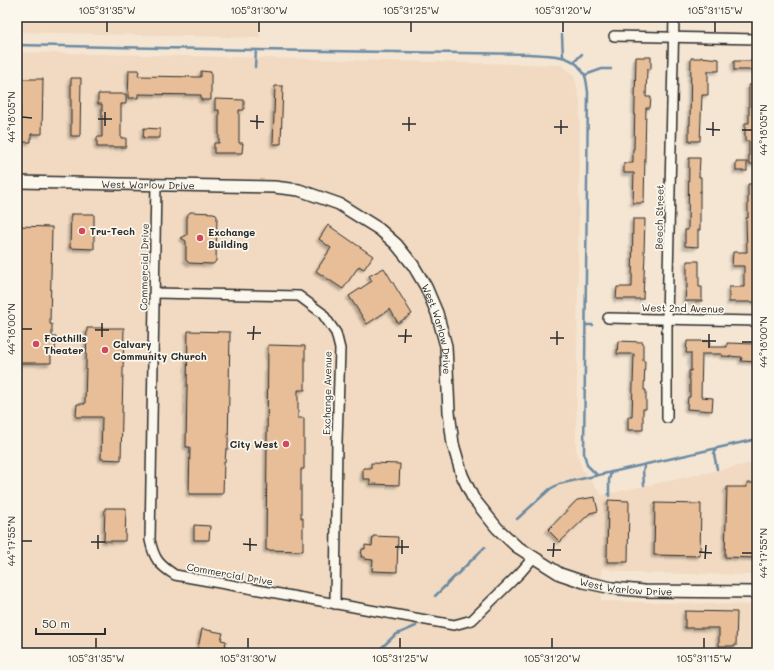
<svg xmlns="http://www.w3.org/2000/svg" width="774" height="670" viewBox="0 0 774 670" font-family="Mali,sans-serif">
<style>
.built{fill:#f1dac1}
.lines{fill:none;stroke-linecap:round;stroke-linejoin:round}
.stream{stroke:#6b8aa2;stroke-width:2.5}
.building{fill:#e8be98;stroke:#2b2b2b;filter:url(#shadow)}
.minor-casing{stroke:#2b2b2b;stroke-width:12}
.tertiary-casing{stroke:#2b2b2b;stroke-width:14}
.minor{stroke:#fbf7ec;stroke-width:9}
.tertiary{stroke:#fbf7ec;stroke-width:11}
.ticks{fill:none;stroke:#2b2b2b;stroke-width:1.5}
.poi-dot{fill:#d1495b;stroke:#fbf7ec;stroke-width:1.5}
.labels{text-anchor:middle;stroke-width:3.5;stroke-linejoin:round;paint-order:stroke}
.street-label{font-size:10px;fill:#2b2b2b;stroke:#fbf7ec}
.poi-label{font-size:10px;font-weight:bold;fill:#2b2b2b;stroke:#fbf7ec;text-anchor:start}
.neatline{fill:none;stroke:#2b2b2b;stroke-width:1.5}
.ticks-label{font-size:10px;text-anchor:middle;fill:#2b2b2b}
</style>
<defs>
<filter id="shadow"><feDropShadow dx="-2.5" dy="2.5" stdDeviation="1" flood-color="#0004"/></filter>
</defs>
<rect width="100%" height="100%" fill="#f5e6d3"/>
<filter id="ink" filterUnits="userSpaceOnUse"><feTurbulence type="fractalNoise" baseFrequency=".025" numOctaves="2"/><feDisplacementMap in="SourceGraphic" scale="8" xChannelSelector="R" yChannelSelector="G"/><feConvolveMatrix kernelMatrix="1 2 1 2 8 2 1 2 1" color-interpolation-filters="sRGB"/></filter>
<g filter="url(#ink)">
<g class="built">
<path d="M 17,17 L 259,17 L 260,38 L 17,32 Z"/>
<path d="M 17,52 L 561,65 L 574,75 L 580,100 L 576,449 L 582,469 L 602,495 L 757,462 L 757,575 L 629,573 L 602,568 L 601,601 L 757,605 L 757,653 L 17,653 Z"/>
</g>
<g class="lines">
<g class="stream">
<path d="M 562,35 L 563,57"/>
<path d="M 17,45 L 256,50 L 529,54 C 550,56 575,52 585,76 C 587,81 587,87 588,92 L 584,453 L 587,465 L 597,475"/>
<path d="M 575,61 L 582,54"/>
<path d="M 255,67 L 256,50"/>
<path d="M 585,75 L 602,69 L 611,69"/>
<path d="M 586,325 L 593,325"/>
<path d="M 716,448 L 714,454 L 717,469"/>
<path d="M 644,485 L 643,471 L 645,464"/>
<path d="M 609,496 L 609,480 L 611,472"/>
<path d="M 517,519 L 550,489 L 559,484 L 757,439"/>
<path d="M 435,596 L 485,547"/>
<path d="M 376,653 L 395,635 L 416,626"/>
</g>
</g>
<g class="building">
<path d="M 636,57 L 651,57 L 651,69 L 647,69 L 646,97 L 651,97 L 650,108 L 646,108 L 644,203 L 633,203 L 634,173 L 624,173 L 624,163 L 633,163 L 633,149 L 634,149 Z"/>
<path d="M 701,57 L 719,59 L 719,71 L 708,71 L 708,95 L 702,95 L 700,141 L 689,141 L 689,125 L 690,125 L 691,58 L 701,58 Z"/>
<rect x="734" y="61" width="23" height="9"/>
<path d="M 129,70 L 139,70 L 138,76 L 201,77 L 201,71 L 211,72 L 211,100 L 201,100 L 201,95 L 138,94 L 138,98 L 128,98 Z"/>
<path d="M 71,78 L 81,78 L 80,136 L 71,136 Z"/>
<path d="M 21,79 L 43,79 L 42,134 L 31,134 L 31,142 L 20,142 Z"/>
<path d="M 749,85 L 757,85 L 757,164 L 749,164 L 749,141 L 745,141 L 745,123 L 749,123 Z"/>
<path d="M 275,86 L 283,86 L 281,144 L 273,144 Z"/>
<path d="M 98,94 L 126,94 L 126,104 L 121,104 L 121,138 L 126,138 L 126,147 L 97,147 L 97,137 L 102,137 L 102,104 L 98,104 Z"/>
<path d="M 215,99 L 244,100 L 244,110 L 239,110 L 239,143 L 243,143 L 242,153 L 214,153 L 214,143 L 219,143 L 219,110 L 215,110 Z"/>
<path d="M 144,128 L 160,129 L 160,138 L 143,138 Z"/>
<path d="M 689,158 L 700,158 L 699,177 L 701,177 L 701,191 L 700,191 L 700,230 L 698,230 L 698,247 L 685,246 L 685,230 L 688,230 Z"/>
<rect x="736" y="162" width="11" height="9"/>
<path d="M 748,184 L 757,184 L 756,302 L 729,302 L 729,287 L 744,287 L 744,266 L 732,266 L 733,252 L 747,252 L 746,218 L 748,218 Z"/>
<path d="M 190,212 L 214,213 L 217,216 L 216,261 L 213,264 L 189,263 L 186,260 L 186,241 L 181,238 L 187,235 L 187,216 Z"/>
<path d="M 71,214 L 94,214 L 94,249 L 70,248 Z"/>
<path d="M 633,219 L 645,219 L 644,253 L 645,254 L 643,299 L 616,299 L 617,287 L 632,287 Z"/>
<path d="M 328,225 L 373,256 L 364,269 L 359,266 L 343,289 L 316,271 L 331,248 L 319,239 Z"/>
<path d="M 17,226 L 52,227 L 50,324 L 52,324 L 52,337 L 56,337 L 55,351 L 51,351 L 51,363 L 17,363 Z"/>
<path d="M 687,261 L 699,261 L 699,287 L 702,287 L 702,301 L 685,301 L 686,288 L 687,288 Z"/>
<path d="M 384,268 L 412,314 L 398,323 L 390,309 L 367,324 L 349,296 L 372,281 L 369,276 Z"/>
<path d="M 87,328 L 124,328 L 121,460 L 101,459 L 102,417 L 76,417 L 77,404 L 85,404 Z"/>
<path d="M 188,331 L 230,332 L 228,449 L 226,449 L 225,462 L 224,462 L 223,494 L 189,494 L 190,447 L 186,447 Z"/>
<path d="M 618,341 L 643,342 L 643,361 L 645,361 L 644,390 L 646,390 L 646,409 L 643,409 L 643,430 L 628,430 L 628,417 L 632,417 L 634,354 L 617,354 Z"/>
<path d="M 687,341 L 710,341 L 709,347 L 727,347 L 727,343 L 757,344 L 757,362 L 741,361 L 742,357 L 722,356 L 722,354 L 702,354 L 701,397 L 713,398 L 712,411 L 687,409 L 688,397 L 690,397 L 690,379 L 689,379 L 689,371 L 691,371 L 691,353 L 686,353 Z"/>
<path d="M 268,345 L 305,346 L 305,390 L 298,390 L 298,418 L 304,418 L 304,469 L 301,469 L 301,518 L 303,518 L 303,551 L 266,550 Z"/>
<path d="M 371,463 L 400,464 L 399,485 L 370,484 L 370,479 L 363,479 L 363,468 L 371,468 Z"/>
<path d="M 747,483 L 757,483 L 757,558 L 725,557 L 727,487 L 747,487 Z"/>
<path d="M 595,497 L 598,511 L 590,513 L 560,542 L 548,530 L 577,500 Z"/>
<path d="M 608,500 L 629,501 L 628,562 L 607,562 Z"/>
<path d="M 655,503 L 701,504 L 700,556 L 654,555 Z"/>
<path d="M 105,508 L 126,508 L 125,541 L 104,541 Z"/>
<path d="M 194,525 L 210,526 L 209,540 L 194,540 Z"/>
<path d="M 373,536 L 398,537 L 397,572 L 372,571 L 373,560 L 365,559 L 365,557 L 361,557 L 362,549 L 365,549 L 365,545 L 372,546 Z"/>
<path d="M 685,611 L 737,612 L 736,646 L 719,646 L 719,628 L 685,628 Z"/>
<path d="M 202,629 L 223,633 L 221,640 L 226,641 L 224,653 L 197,653 Z"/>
</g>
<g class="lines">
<defs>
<g id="minor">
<path d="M 614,36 L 757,39"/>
<path d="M 156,184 L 150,540 C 154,559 159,565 175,575 L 454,625 L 472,620 L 520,573 L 533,558"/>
<path d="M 155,293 L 299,296 L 322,313 L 336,333 L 340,349 L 337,441 L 335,604"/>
<path d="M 608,318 L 757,321"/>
<path d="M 667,418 L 667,319 L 674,17"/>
</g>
<g id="tertiary">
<path id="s1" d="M 17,182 L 274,187 L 299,190 L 339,204 L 379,229 L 396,244 L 413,265 L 426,287 L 437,313 L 446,346 L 449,412 L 453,444 L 462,475 L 473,498 L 497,528 L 516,546 L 560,574 L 584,582 L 612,588 L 644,591 L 757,592"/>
</g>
</defs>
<use href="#minor" class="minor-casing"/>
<use href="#tertiary" class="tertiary-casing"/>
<use href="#minor" class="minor"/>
<use href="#tertiary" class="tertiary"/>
</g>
</g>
<path class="ticks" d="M 107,32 L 107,22M 259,32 L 259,22M 411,32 L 411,22M 563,32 L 563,22M 715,32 L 715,22M 22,117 L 32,118M 98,119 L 112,119M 250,121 L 264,122M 402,124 L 416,124M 105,126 L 105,112M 554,127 L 568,127M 257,129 L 257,115M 706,129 L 720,130M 742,130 L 752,130M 409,131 L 409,117M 561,134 L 561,120M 713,136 L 713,122M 22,329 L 32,329M 95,330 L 109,330M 247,333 L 261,333M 398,336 L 412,336M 102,337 L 102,323M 550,338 L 564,338M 253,340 L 254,326M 702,341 L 716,341M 742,342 L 752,342M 405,343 L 406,329M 557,345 L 557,331M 709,348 L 709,334M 22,541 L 32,541M 91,542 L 105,542M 243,544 L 257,545M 395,547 L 409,547M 98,549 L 98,535M 547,550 L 561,550M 250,551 L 250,538M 699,552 L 712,553M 742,553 L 752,553M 402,554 L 402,540M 553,557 L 554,543M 705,559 L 706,545M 96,648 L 96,638M 248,648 L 248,638M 400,648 L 400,638M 552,648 L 552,638M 704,648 L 704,638"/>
<g class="poi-dot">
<circle cx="82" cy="231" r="4"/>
<circle cx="200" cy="238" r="4"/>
<circle cx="36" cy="344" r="4"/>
<circle cx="105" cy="350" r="4"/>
<circle cx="286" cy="444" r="4"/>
</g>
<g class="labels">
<g class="street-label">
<text dy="4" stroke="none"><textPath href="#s1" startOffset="131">West Warlow Drive</textPath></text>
<text transform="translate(659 217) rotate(-89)" y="4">Beech Street</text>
<text transform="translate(144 267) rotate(-89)" y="4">Commercial Drive</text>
<text transform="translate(683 308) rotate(1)" y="4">West 2nd Avenue</text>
<text dy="4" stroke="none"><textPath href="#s1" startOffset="491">West Warlow Drive</textPath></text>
<text transform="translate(327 393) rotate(-89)" y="4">Exchange Avenue</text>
<text transform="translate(230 574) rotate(10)" y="4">Commercial Drive</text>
<text dy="4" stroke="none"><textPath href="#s1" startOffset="850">West Warlow Drive</textPath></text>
</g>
<g class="poi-label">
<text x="90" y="235">Tru-Tech</text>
<text x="208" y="236">Exchange<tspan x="208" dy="12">Building</tspan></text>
<text x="44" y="342">Foothills<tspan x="44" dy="12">Theater</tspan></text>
<text x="113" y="348">Calvary<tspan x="113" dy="12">Community Church</tspan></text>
<text x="278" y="448" text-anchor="end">City West</text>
</g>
</g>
<rect width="774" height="670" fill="none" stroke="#fbf7ec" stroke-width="44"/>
<path d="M36 628v6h69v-6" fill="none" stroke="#2b2b2b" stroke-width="2"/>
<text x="42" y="628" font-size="12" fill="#2b2b2b" stroke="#fbf7ec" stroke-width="3" paint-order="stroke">50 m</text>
<rect x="22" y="22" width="730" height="626" class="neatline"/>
<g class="ticks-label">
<text x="107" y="14">105°31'35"W</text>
<text x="259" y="14">105°31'30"W</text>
<text x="411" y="14">105°31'25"W</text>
<text x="563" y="14">105°31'20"W</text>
<text x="715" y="14">105°31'15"W</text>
<text transform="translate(11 117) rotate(-90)" y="4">44°18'05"N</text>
<text transform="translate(763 130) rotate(-90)" y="4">44°18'05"N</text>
<text transform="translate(11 329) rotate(-90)" y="4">44°18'00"N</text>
<text transform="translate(763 342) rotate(-90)" y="4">44°18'00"N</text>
<text transform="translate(11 541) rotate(-90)" y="4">44°17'55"N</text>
<text transform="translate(763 553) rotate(-90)" y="4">44°17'55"N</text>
<text x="96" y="662">105°31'35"W</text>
<text x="248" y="662">105°31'30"W</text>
<text x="400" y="662">105°31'25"W</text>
<text x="552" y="662">105°31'20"W</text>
<text x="704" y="662">105°31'15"W</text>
</g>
</svg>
